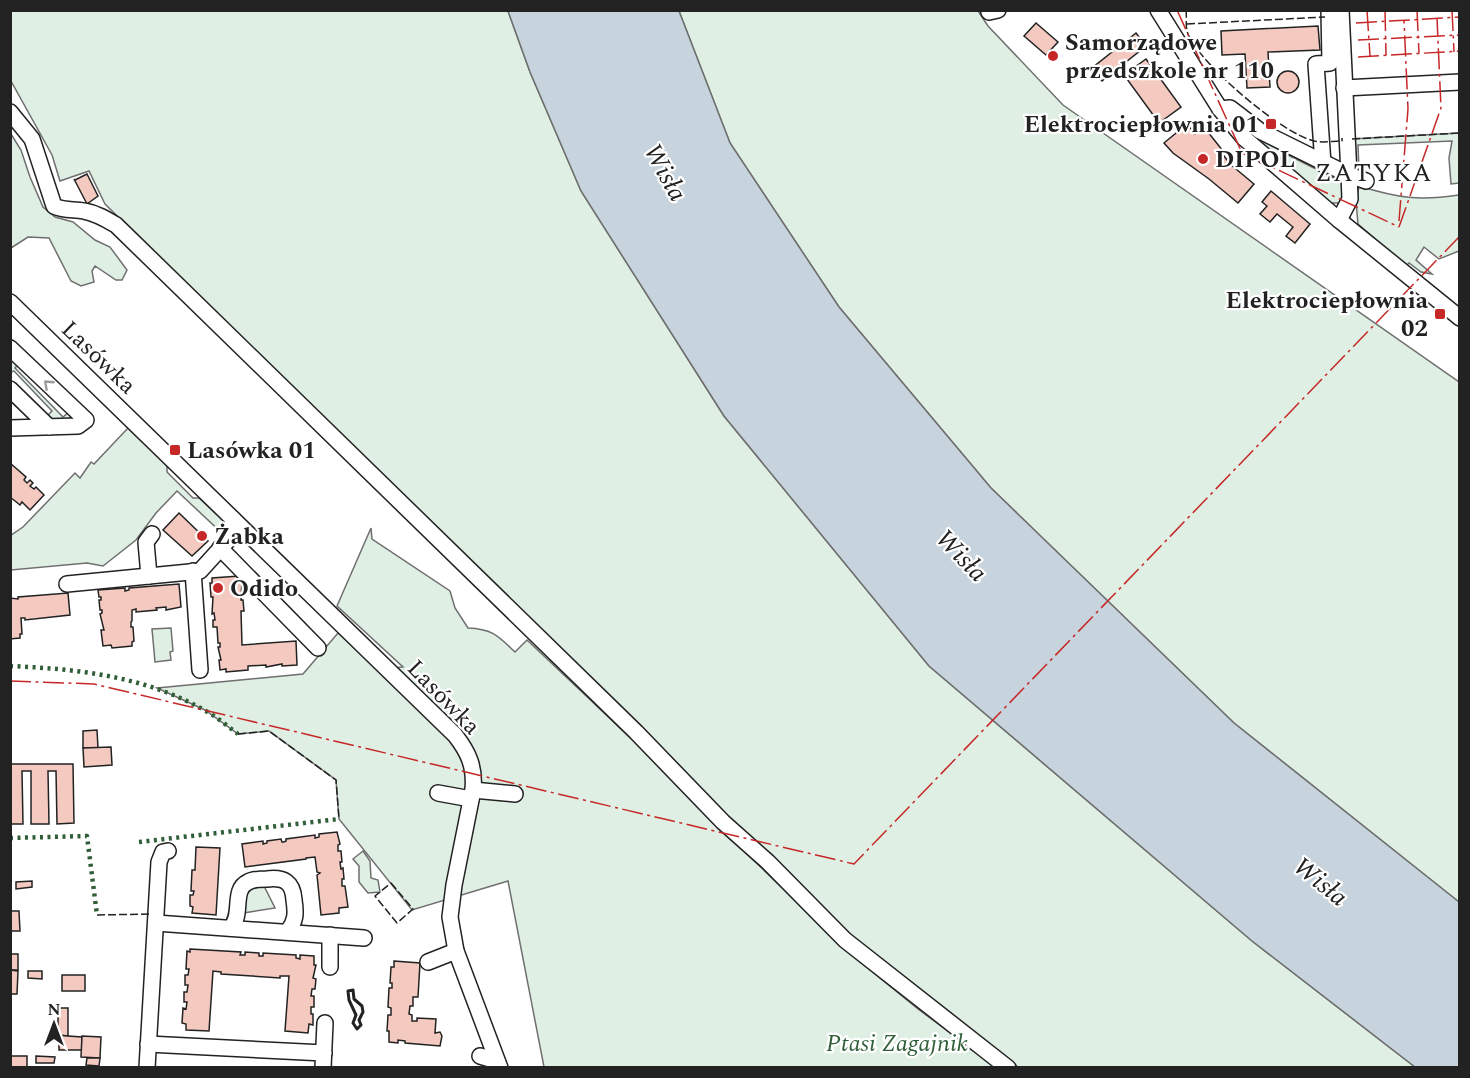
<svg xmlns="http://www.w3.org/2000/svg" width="1470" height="1078" viewBox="0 0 1470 1078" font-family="Spectral,serif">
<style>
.green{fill:#e0efe3;stroke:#6f6f6f;stroke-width:1.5}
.water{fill:#c7d3dd;stroke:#6f6f6f;stroke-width:1.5}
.building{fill:#f3c9c0;stroke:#222;stroke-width:1.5}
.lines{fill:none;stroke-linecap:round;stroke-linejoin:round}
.minor-casing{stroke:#222;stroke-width:18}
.minor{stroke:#fff;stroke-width:15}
.hedge{stroke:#2f5e38;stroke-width:4.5;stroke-dasharray:3 4.5;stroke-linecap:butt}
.fence{stroke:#222;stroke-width:1.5;stroke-dasharray:8 3;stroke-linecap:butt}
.wall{stroke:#222;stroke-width:3}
.power{stroke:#c62828;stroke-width:1.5;stroke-dasharray:21 4.5 3 4.5;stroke-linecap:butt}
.oneway{stroke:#9c9c9c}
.poi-dot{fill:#c62828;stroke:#fff;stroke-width:2}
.labels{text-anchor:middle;stroke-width:4.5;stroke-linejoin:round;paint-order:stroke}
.poi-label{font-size:24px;font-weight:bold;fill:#222;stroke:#fff;text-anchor:start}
.street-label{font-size:24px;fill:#222;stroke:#fff}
.park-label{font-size:24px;font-style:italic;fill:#2f5e38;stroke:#fff}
.water-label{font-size:26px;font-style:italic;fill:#222;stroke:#fff}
.neighbourhood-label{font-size:26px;letter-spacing:1.5px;fill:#222;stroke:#fff}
</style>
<rect width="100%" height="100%" fill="#fff"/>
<g class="green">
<path d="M 10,11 L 508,11 L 530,72 L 581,191 L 724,416 L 929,666 L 1252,941 L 1415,1067 L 1018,1067 L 848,937 L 105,204 L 89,171 L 60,181 L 52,155 L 11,81 Z"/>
<path d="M 679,11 L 978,11 L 988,26 L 1063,105 L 1459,382 L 1459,902 L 1234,723 L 991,488 L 839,307 L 730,143 Z"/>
<path d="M 1244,128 L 1288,155 L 1340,181 L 1346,191 L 1341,203 L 1330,203 L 1258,144 Z"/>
<path d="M 1459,133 L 1459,183 L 1451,184 L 1449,158 L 1452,141 L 1358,145 L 1359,171 L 1356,170 L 1351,139 Z"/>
<path d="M 11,134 L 21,150 L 30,177 L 43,207 L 55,217 L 73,222 L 95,240 L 110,247 L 127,270 L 122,280 L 116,280 L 95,266 L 92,271 L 94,282 L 81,286 L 71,281 L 49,238 L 28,237 L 11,248 Z"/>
<path d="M 1359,186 C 1398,198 1419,201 1459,195 L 1459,251 L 1439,259 L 1424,247 L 1416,260 L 1432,274 L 1421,272 L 1409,263 L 1406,266 L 1358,224 L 1356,202 Z"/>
<path d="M 15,359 L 20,362 L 15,368 L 63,417 L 69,412 L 72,415 L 72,420 L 57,422 L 46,417 L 52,411 L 14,371 L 11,372 L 11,361 Z"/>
<path d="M 128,428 L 167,465 L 167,472 L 193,498 L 199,498 L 224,521 L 226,526 L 224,535 L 177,491 L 156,513 L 136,540 L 103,566 L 87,563 L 11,570 L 10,536 L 23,527 L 75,473 L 80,478 L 91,462 L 94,464 Z"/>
<path d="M 371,528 L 372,539 L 450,591 L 455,608 L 468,628 C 493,629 498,636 515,652 L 527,640 L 674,779 L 719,827 L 853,956 L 918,1009 L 997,1067 L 544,1067 L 508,881 L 412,910 L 339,819 L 336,780 L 269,731 L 238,734 L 205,710 L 157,688 L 303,674 L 338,633 L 380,669 L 403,667 L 337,606 Z"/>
<path d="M 171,628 L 173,651 L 170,652 L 171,660 L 155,662 L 152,629 Z"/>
<path d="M 363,851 L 370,861 L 371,878 L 378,880 L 380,892 L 368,893 L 359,882 L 359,866 L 353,859 Z"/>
<path d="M 264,886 L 275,908 L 243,913 L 247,887 Z"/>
</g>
<path class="water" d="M 508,11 L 679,11 L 730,143 L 839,307 L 991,488 L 1234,723 L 1459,902 L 1459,1067 L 1415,1067 L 1252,941 L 929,666 L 724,416 L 581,191 L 530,72 Z"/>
<g class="building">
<path d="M 1036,23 L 1058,42 L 1046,55 L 1024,36 Z"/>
<path d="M 1318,26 L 1320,50 L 1268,52 L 1270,87 L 1247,88 L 1245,54 L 1222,55 L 1221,31 Z"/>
<path d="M 1136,33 L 1146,46 L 1102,81 L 1092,68 Z"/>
<path d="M 1146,59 L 1181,107 L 1159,123 L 1124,75 Z"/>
<circle cx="1288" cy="82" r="11"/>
<path d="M 1187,124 L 1195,134 L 1204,127 L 1223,151 L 1221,152 L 1230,164 L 1254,184 L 1238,203 L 1209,179 L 1173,153 L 1164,143 Z"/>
<path d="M 87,174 L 98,196 L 87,204 L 74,179 L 75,180 Z"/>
<path d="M 1271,191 L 1310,224 L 1295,243 L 1286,236 L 1293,227 L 1277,214 L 1270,222 L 1260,214 L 1267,206 L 1262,202 Z"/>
<path d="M 10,463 L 26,477 L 24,480 L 27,483 L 30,480 L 33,483 L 30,486 L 34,489 L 36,487 L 44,495 L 30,510 L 22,502 L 20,505 L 10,497 Z"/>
<path d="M 179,513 L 208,541 L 192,556 L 163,530 Z"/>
<path d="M 239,576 L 239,581 L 242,580 L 241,600 L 243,600 L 244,611 L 241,611 L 242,645 L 296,641 L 297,665 L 282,666 L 282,664 L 266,667 L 266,665 L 248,666 L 248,670 L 226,672 L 226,669 L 220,670 L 219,660 L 221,660 L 218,647 L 220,647 L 220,643 L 218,643 L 217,627 L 213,627 L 213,620 L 215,620 L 214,613 L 212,614 L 213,597 L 211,597 L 210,583 L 212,583 L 212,578 Z"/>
<path d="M 179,584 L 181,607 L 166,610 L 166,607 L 156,608 L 157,610 L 136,612 L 136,609 L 132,610 L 132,621 L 131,622 L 131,627 L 133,627 L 134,641 L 132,642 L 132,646 L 112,648 L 111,645 L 103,646 L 101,630 L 104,630 L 100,614 L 102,613 L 102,610 L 100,610 L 99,600 L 101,600 L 101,597 L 99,597 L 98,590 L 125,588 L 125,591 L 129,590 L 129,588 Z"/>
<path d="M 68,593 L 70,615 L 25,620 L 25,618 L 21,618 L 22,634 L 20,634 L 20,638 L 10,639 L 10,598 L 18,599 L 18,597 Z"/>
<path d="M 97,730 L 98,748 L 83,748 L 83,731 Z"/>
<path d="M 111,747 L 112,765 L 84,767 L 83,748 Z"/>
<path d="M 10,764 L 73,764 L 74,823 L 57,824 L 56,771 L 48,771 L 49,824 L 31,824 L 31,771 L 22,771 L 23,824 L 10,824 Z"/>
<path d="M 337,832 L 340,844 L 338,845 L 338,851 L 341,851 L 342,862 L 340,862 L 341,869 L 343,868 L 344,879 L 342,879 L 342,886 L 345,886 L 348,907 L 339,908 L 339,913 L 321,915 L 317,875 L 320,873 L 317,872 L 315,857 L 306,858 L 306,859 L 245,867 L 242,844 L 263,841 L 263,844 L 267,843 L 267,841 L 281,839 L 282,842 L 284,842 L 286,841 L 286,839 L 315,835 L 315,838 L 319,837 L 319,834 Z"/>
<path d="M 196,847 L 220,848 L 216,915 L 192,913 L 193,907 L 190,906 L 190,895 L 193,895 L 194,891 L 191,891 L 192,870 L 195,870 Z"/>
<path d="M 32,881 L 32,887 L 16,889 L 16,882 Z"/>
<path d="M 10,911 L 19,911 L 20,931 L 10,931 Z"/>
<path d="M 190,949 L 241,952 L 240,955 L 245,955 L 245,952 L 259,953 L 259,956 L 263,956 L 263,953 L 296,955 L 296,958 L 300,959 L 300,955 L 314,956 L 314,965 L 316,965 L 313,978 L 316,979 L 315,989 L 312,989 L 311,996 L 314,996 L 314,1007 L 311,1007 L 311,1014 L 313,1014 L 313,1025 L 309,1024 L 308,1033 L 285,1031 L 289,976 L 280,976 L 280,978 L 221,974 L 221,972 L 213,971 L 209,1031 L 186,1030 L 186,1024 L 182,1023 L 183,1008 L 186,1009 L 187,1002 L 184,1002 L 184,992 L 187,992 L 188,985 L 185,985 L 185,975 L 188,975 L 189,969 L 186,969 L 187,951 L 190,952 Z"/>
<rect x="10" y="954" width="8" height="16"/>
<path d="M 394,961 L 420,963 L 418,997 L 413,997 L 413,1006 L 410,1006 L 409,1014 L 412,1015 L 412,1021 L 417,1021 L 417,1018 L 436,1019 L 435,1033 L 440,1032 L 442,1036 L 440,1046 L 405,1043 L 405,1041 L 398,1040 L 398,1043 L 389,1042 L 389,1031 L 387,1031 L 388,1015 L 391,1015 L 391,1008 L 388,1007 L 389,988 L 392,988 L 392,983 L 390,983 L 391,967 L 394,967 Z"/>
<path d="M 10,970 L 18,971 L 17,994 L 10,994 Z"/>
<path d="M 28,971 L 42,971 L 42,979 L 28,978 Z"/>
<rect x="62" y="975" width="23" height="16"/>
<path d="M 58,1008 L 68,1008 L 68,1036 L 58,1035 Z"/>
<path d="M 54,1035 L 82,1037 L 82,1050 L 59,1050 L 59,1041 L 54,1041 Z"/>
<path d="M 82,1036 L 101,1037 L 100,1058 L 81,1057 Z"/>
<rect x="10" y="1056" width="17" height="12"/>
<path d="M 36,1056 L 55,1057 L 54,1063 L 36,1063 Z"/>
<path d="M 87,1058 L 100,1058 L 99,1066 L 86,1065 Z"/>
</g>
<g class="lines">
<defs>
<g id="minor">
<path d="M 1158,10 L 1220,109 L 1244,138 L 1339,220 L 1460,318"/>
<path d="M 1341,10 L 1349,175 L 1366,181"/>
<path d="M 989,12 L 998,10"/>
<path d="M 1344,88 L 1460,82"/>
<path d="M 1220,109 L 1230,108 L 1260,131 L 1349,175 L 1350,199 L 1339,220"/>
<path d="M 10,112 L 32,139 L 54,206 C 64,211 74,209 84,211 C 96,213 106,219 116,225 L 636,732 L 723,822 L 768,862 L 845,940 L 1008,1068"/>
<path d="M 1323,164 L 1316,64 L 1330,63 L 1329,10"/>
<path d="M 10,302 L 455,735 C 469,753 475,767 473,790 L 454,885 L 450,917 L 456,951 L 500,1068"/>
<path d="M 10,348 L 86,420 L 78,426 L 10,428"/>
<path d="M 10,389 L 49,427"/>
<path d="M 220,548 L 318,648"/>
<path d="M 193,571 L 200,670"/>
<path d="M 149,576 L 146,542 L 152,534"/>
<path d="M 67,584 L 200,571 L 230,538 L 233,519"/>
<path d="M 473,790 L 515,794"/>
<path d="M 438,793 L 471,799"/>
<path d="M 156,923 L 364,938"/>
<path d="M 230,928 C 244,916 231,890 248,882 C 253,879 261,879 267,879 C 284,877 293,882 294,900 C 296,913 296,921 288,931"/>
<path d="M 428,962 L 456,951"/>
<path d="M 330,967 L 330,935"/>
<path d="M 148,1044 L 324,1053"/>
<path d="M 480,1056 L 497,1061"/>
<path d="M 147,1068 L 159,862 L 163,852 L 168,851"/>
<path d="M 323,1068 L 325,1023"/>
</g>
</defs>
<use href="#minor" class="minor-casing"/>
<use href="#minor" class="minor"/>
<g class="hedge">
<path d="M 10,666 C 78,669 144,676 204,710 C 216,716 227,726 238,734"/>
<path d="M 10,838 L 87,836 L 97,915"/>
<path d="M 139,842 L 339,819"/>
</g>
<g class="fence">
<path d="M 1186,10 C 1187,17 1185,27 1188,34 C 1201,65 1281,133 1314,141 C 1322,143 1333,141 1342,141 L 1342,138"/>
<path d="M 1187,24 L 1325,17"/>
<path d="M 1352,139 L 1460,133"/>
<path d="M 238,734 L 269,731 L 336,780 L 339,819"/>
<path d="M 391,883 L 413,909 L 397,923 L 375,896 Z"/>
<path d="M 97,915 L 152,914"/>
</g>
<path class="wall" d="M 353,990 L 354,999 L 362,1006 L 363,1012 L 359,1020 L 361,1025 L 357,1029 L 353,1023 L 356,1015 L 349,1000 L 348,991 Z"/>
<g class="power">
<path d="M 1177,10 L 1242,153 L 1399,227"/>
<path d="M 1367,10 L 1370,56"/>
<path d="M 1385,10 L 1386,55"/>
<path d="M 1417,10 L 1419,53"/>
<path d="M 1452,10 L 1454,52"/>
<path d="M 1356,23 L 1460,17"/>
<path d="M 1358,40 L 1460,35"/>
<path d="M 1358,57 L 1460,51"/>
<path d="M 1399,221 L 1408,109 L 1404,20"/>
<path d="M 1399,227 L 1441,108 L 1437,18"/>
<path d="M 10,681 L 94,684 L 854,864 L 1460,236"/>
</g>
</g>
<defs><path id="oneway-chevron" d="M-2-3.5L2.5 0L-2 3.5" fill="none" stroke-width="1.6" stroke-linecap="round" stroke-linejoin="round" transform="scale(1.5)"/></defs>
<use class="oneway" href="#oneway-chevron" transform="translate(48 384) rotate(-137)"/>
<g class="poi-dot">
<circle cx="1053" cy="56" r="6"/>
<rect x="1265" y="118" width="12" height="12" rx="3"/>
<circle cx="1203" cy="159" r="6"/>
<rect x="1434" y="308" width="12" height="12" rx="3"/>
<rect x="169" y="444" width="12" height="12" rx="3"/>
<circle cx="202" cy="536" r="6"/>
<circle cx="218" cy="588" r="6"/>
</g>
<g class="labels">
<g class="poi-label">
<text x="1065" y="50">Samorządowe<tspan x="1065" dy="28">przedszkole nr 110</tspan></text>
<text x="1259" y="132" text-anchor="end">Elektrociepłownia 01</text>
<text x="1215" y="167">DIPOL</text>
<text x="1428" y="308" text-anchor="end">Elektrociepłownia<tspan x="1428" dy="28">02</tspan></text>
<text x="187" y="458">Lasówka 01</text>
<text x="214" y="544">Żabka</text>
<text x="230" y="596">Odido</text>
</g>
<g class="street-label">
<text transform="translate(99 357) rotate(44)" y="8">Lasówka</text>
<text transform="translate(444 697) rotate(46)" y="8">Lasówka</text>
</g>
<g class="park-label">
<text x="897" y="1051">Ptasi Zagajnik</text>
</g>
<g class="water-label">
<text transform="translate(666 172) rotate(61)" y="9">Wisła</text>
<text transform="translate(962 555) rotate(46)" y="9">Wisła</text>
<text transform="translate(1321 881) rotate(39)" y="9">Wisła</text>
</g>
<g class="neighbourhood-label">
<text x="1374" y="181">ZATYKA</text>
</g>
</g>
<rect width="1470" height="1078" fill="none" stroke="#222222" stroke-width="24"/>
<g transform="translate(54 1024)" stroke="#ffffff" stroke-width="4.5" paint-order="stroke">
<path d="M0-4.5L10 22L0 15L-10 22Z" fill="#222222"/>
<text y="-9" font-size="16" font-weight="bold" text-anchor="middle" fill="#222222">N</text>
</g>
</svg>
